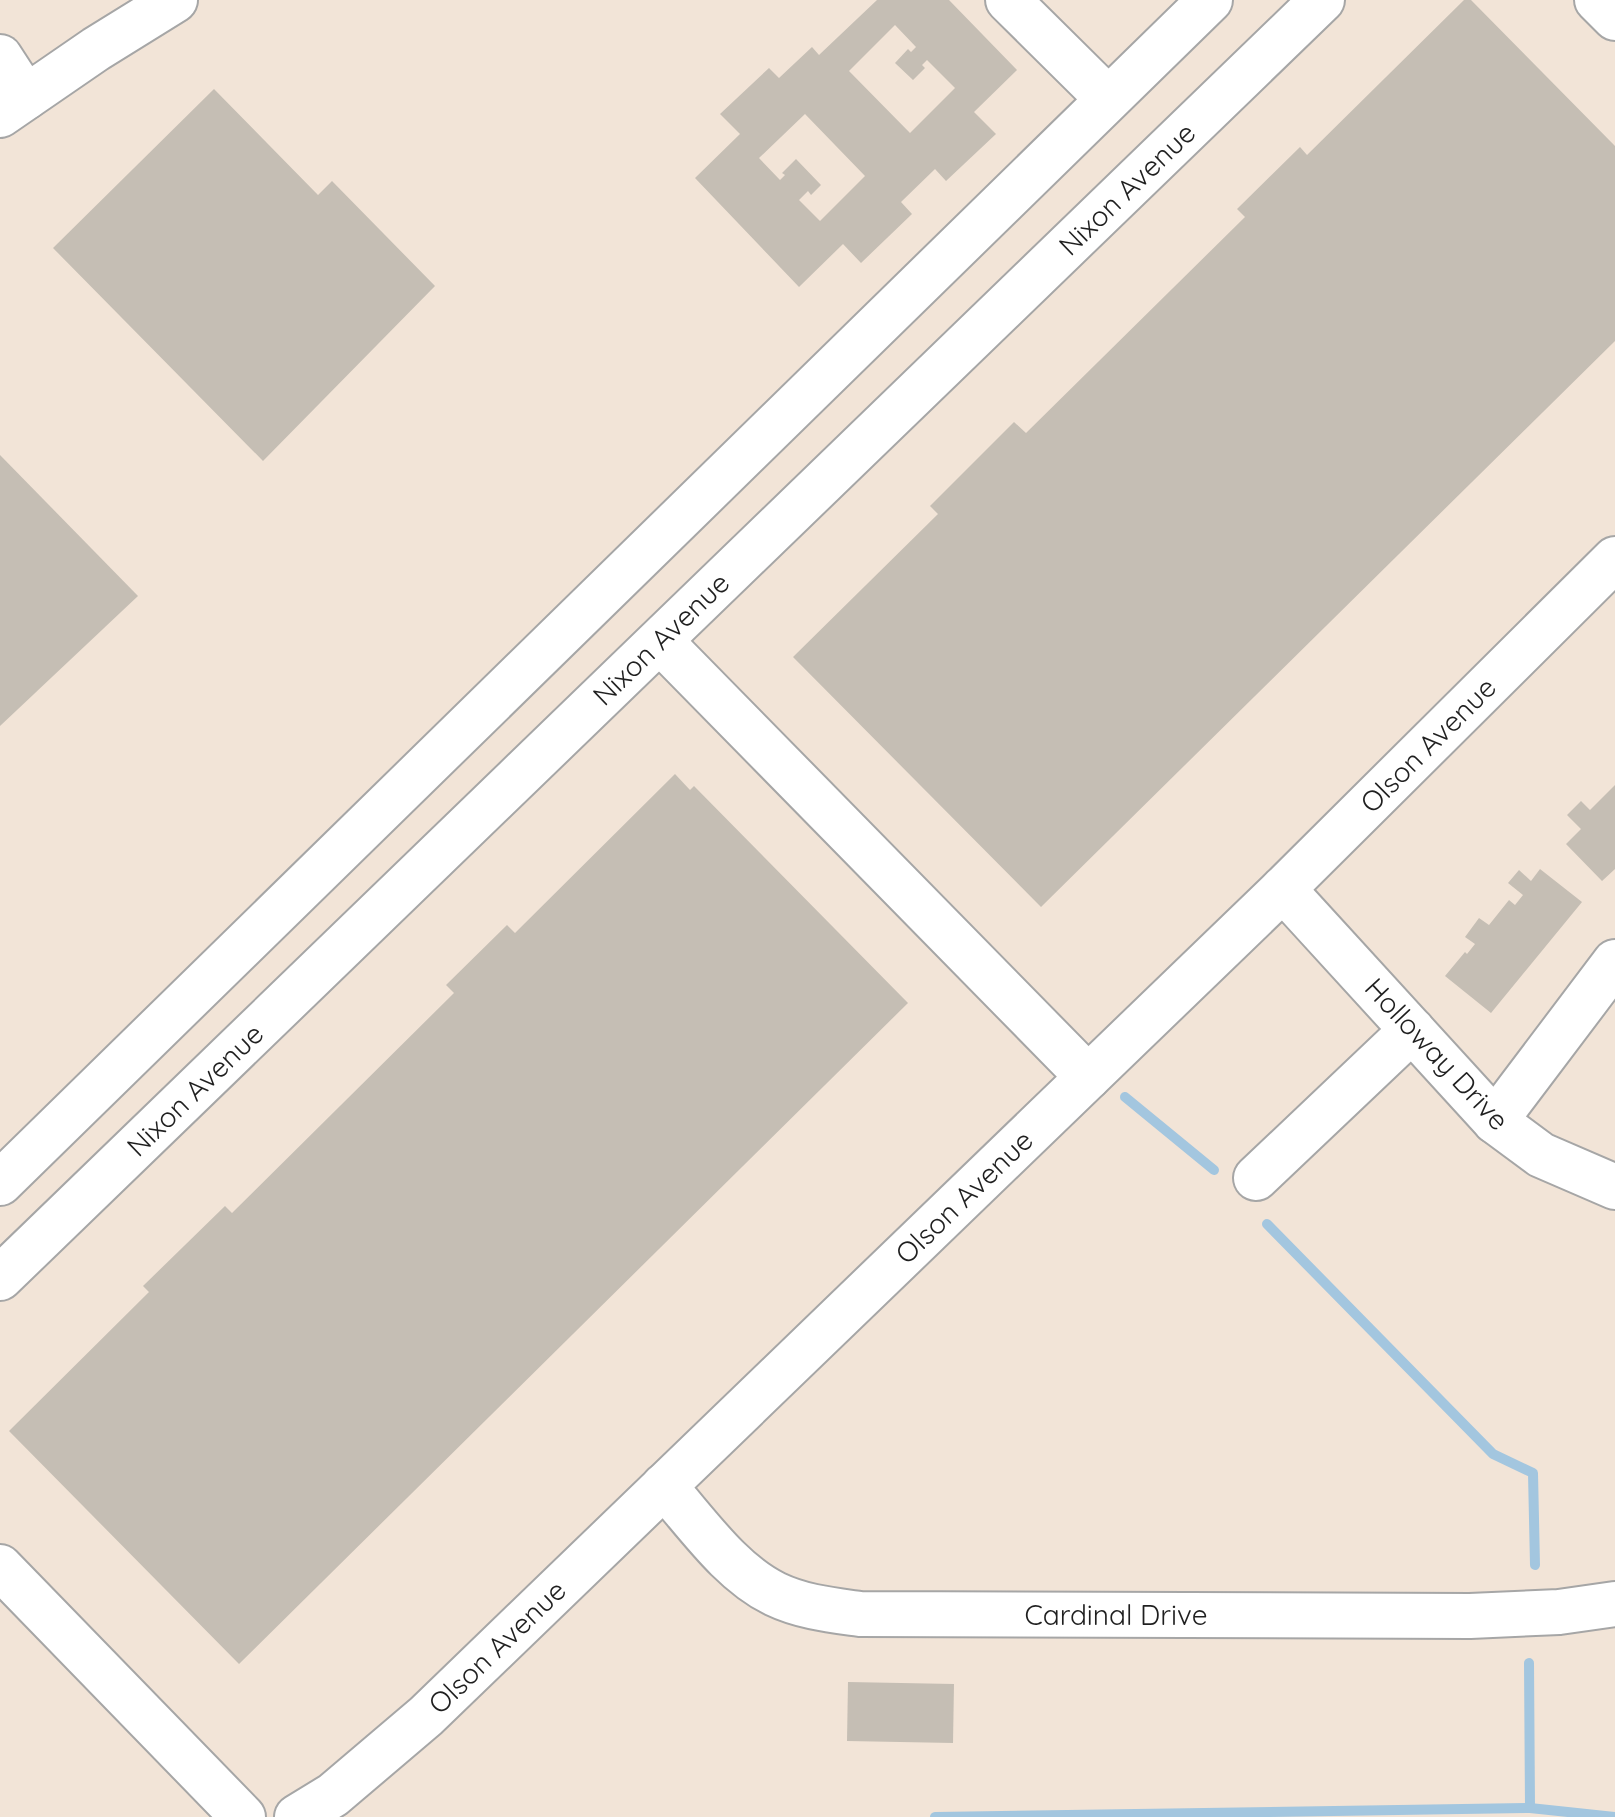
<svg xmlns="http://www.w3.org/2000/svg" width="1615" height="1817" viewBox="0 0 1615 1817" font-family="Quicksand,sans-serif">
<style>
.military{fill:#f2e4d7}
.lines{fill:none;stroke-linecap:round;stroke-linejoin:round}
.stream{stroke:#a3c6df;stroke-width:10}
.building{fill:#c5beb4;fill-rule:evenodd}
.minor-casing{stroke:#a6a6a6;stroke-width:48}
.minor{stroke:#fff;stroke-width:44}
.labels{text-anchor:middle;stroke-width:7;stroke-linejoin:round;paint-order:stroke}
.street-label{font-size:28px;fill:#1f1f1f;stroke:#fff}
</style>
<rect width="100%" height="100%" fill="#f0eee5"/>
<rect class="military" x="0" y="0" width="1615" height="1817"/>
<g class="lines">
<g class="stream">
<path d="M 1125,1097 L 1214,1170"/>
<path d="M 1267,1224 L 1493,1454 L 1533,1473 L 1535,1565"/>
<path d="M 1529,1663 L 1530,1808"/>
<path d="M 935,1817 L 1530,1808 L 1615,1817"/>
</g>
</g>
<g class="building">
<path d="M 877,0 L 949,0 L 1017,70 L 974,112 L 996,134 L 946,181 L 935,169 L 901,202 L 912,214 L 861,263 L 843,244 L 799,287 L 695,178 L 740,134 L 720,114 L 769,68 L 779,78 L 812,47 L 819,55 ZM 895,25 L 916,47 L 911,52 L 908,49 L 895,63 L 913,80 L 925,68 L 922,65 L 927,60 L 955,88 L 910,133 L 849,71 ZM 805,114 L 865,176 L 820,221 L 799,200 L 808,191 L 811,195 L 821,185 L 796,159 L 782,173 L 785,175 L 780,180 L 759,158 Z"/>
<path d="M 1464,0 L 1471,0 L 1615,146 L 1615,341 L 1041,907 L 793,657 L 938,514 L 930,506 L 1014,422 L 1026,433 L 1245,217 L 1237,209 L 1300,147 L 1307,155 Z"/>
<path d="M 214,89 L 318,195 L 332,181 L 435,286 L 263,461 L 53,248 Z"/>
<path d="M 0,455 L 138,596 L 0,726 Z"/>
<path d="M 675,774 L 690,790 L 694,786 L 908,1003 L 239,1664 L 9,1431 L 149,1292 L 143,1286 L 225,1206 L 232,1213 L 454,993 L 446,985 L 507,925 L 515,933 Z"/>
<path d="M 1615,785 L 1615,869 L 1602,881 L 1566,844 L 1581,829 L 1567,815 L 1581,801 L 1590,810 Z"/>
<path d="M 1540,869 L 1582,902 L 1491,1013 L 1445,976 L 1465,952 L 1467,954 L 1475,944 L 1465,937 L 1479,918 L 1489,925 L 1509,900 L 1515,905 L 1523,895 L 1508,883 L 1519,870 L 1531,881 Z"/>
<path d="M 848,1682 L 954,1684 L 953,1743 L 847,1741 Z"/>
</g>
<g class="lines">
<defs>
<g id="minor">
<path d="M 1008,0 L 1108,99"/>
<path d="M 1597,0 L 1615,18"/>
<path d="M 0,57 L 26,97"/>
<path d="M 0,115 L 96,49 L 175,0"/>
<path d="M 660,641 L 1088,1077"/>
<path d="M 1283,889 L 1495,1121 L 1541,1155 L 1615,1187"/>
<path d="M 1495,1121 L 1615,962"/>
<path d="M 1256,1178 L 1412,1030"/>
<path d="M 0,1183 L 1210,0"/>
<path d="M 0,1278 L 1322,0"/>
<path d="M 664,1486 C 697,1523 730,1572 775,1594 C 802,1607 831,1610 860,1614 L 1470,1616 L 1559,1612 L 1615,1604"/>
<path d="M 0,1567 L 243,1817"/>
<path d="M 297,1817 L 333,1795 L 426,1716 L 1283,889 L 1615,559"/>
</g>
</defs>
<use href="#minor" class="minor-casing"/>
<use href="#minor" class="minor"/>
</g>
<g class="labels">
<g class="street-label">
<text transform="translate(1127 189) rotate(-44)" y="10">Nixon Avenue</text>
<text transform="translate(661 639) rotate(-44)" y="10">Nixon Avenue</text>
<text transform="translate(1428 745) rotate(-45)" y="10">Olson Avenue</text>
<text transform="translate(1437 1054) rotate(47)" y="10">Holloway Drive</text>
<text transform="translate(195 1090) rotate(-44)" y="10">Nixon Avenue</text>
<text transform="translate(964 1197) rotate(-44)" y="10">Olson Avenue</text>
<text x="1116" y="1625">Cardinal Drive</text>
<text transform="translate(497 1647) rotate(-44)" y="10">Olson Avenue</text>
</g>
</g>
</svg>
